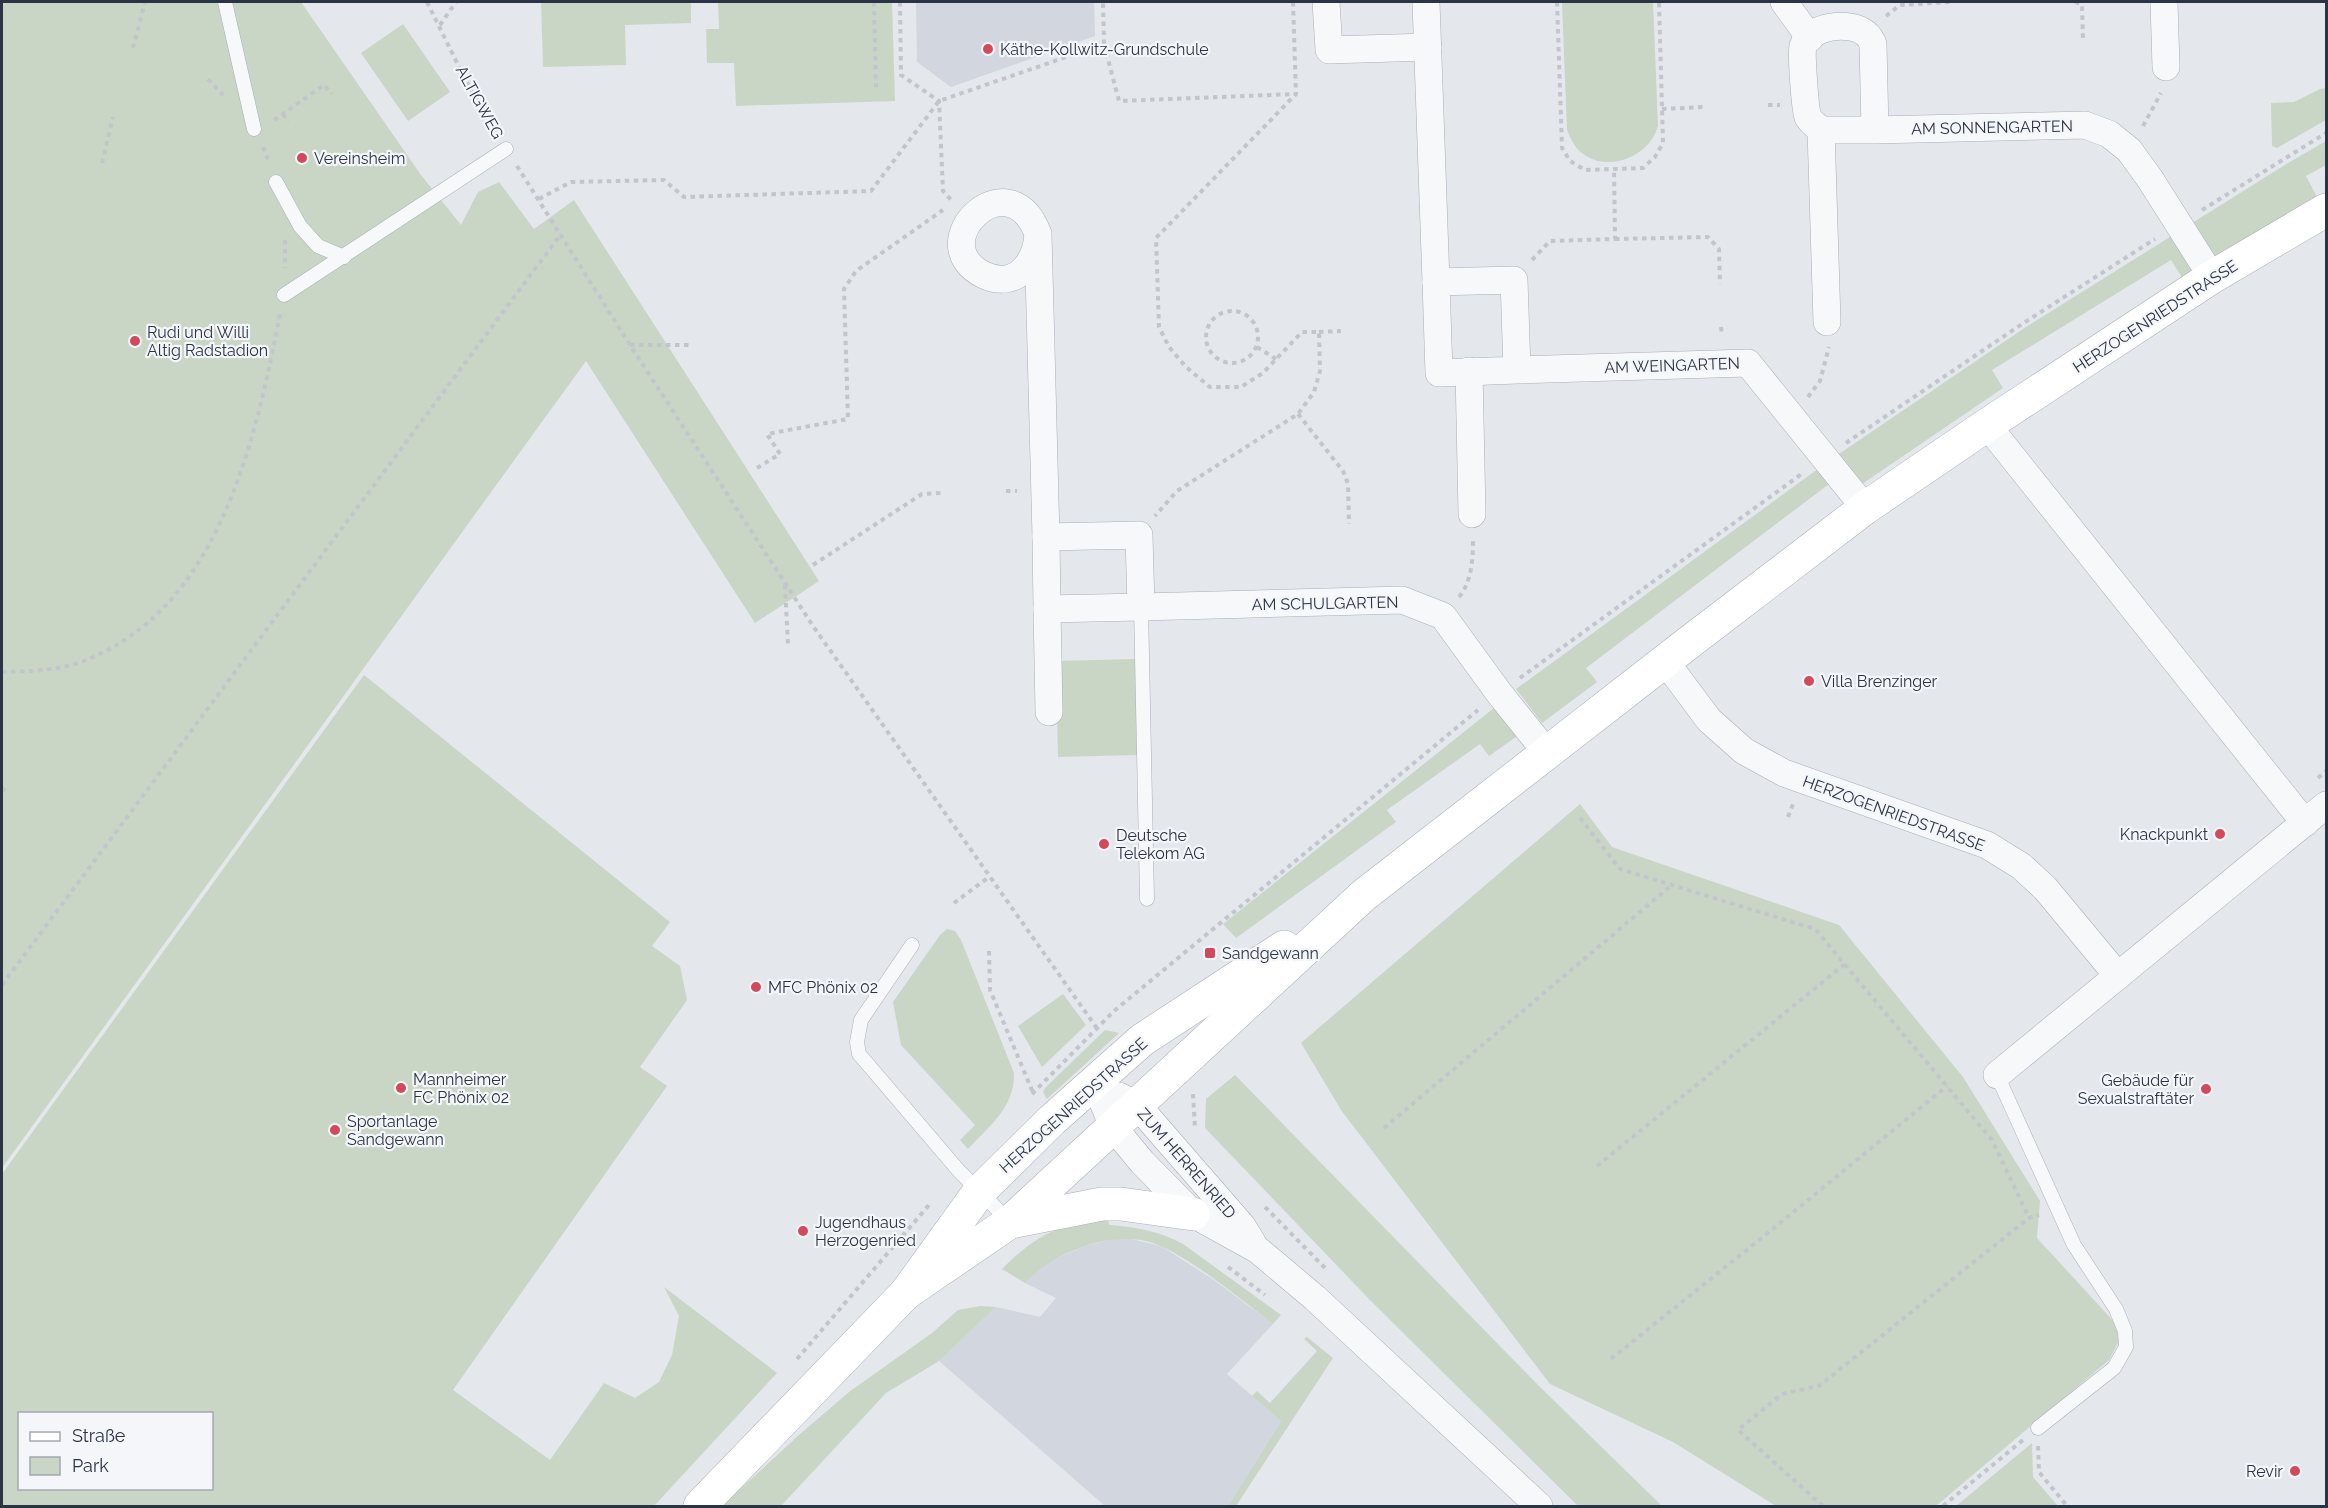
<svg xmlns="http://www.w3.org/2000/svg" width="2328" height="1508" viewBox="0 0 2328 1508" font-family="Raleway,sans-serif">
<style>
.built{fill:#d2d6de}
.green{fill:#c9d6c5;fill-rule:evenodd}
.lines{fill:none;stroke-linecap:round;stroke-linejoin:round}
.lane-casing{stroke:#a9aeb7;stroke-width:15}
.street-casing{stroke:#a9aeb7;stroke-width:28}
.secondary-casing{stroke:#a9aeb7;stroke-width:34}
.path{stroke:#c2c5cb;stroke-width:4;stroke-dasharray:4.5 4.5;stroke-linecap:butt}
.lane{stroke:#f7f8fa;stroke-width:14}
.street{stroke:#f7f8fa;stroke-width:27}
.secondary{stroke:#fff;stroke-width:33}
.poi-dot{fill:#d1495b;stroke:#f4f6f9;stroke-width:2}
.labels{text-anchor:middle;stroke-width:4.5;stroke-linejoin:round;paint-order:stroke}
.poi-label{font-size:16px;fill:#2b3445;stroke:#f4f6f9;text-anchor:start}
.street-label{font-size:16px;fill:#2b3445;stroke:#f4f6f9}
</style>
<rect width="100%" height="100%" fill="#e4e7ec"/>
<g class="built">
<path d="M 916,2 L 1094,2 L 1095,36 L 951,87 L 917,62 Z"/>
<path d="M 1112,1239 L 1131,1239 L 1161,1246 L 1214,1280 L 1273,1324 L 1227,1374 L 1281,1421 L 1228,1506 L 1105,1506 L 939,1361 L 996,1307 L 1040,1317 L 1056,1298 L 1025,1283 L 1040,1267 L 1052,1260 L 1088,1245 Z"/>
</g>
<g class="green">
<path d="M 2,2 L 301,2 L 421,175 L 461,225 L 478,192 L 499,182 L 534,229 L 574,200 L 819,581 L 755,623 L 586,361 L 2,1168 Z"/>
<path d="M 541,2 L 691,2 L 691,23 L 625,25 L 626,65 L 543,67 Z"/>
<path d="M 718,2 L 892,2 L 895,101 L 736,106 L 734,63 L 707,63 L 706,29 L 719,29 Z"/>
<path d="M 1562,2 L 1653,2 L 1658,126 C 1650,156 1608,174 1582,153 C 1574,147 1571,139 1567,130 Z"/>
<path d="M 403,24 L 450,92 L 408,121 L 361,53 Z"/>
<path d="M 2326,88 L 2326,120 L 2277,148 L 2272,146 L 2271,103 L 2294,102 L 2320,89 Z"/>
<path d="M 2326,141 L 2326,165 L 2306,176 L 2318,199 L 2183,279 L 2171,260 L 1992,370 L 2003,388 L 1840,499 L 1829,484 L 1586,668 L 1597,682 L 1542,723 L 1516,689 L 1833,458 L 2023,329 L 2288,163 Z"/>
<path d="M 1135,659 L 1137,755 L 1058,757 L 1056,661 Z"/>
<path d="M 364,675 L 670,922 L 652,946 L 680,966 L 687,1000 L 640,1067 L 667,1086 L 453,1390 L 550,1460 L 604,1383 L 635,1398 L 659,1382 L 672,1355 L 679,1316 L 664,1287 L 777,1373 L 654,1506 L 2,1506 L 2,1174 ZM 20,1414 L 212,1414 L 212,1488 L 20,1488 Z"/>
<path d="M 1499,704 L 1520,734 L 1489,756 L 1480,744 L 1387,810 L 1396,822 L 1236,938 L 1223,924 Z"/>
<path d="M 1580,804 L 1612,847 L 1839,925 L 1963,1077 L 2040,1201 L 2037,1238 L 2116,1324 L 2119,1341 L 2109,1360 L 1936,1506 L 1776,1506 L 1673,1442 L 1550,1384 L 1341,1110 L 1301,1043 Z"/>
<path d="M 947,929 L 955,931 L 961,940 L 1014,1073 C 1015,1107 989,1126 968,1149 L 960,1140 L 975,1125 L 901,1045 L 893,1002 L 940,935 Z"/>
<path d="M 1063,994 L 1086,1025 L 1042,1067 L 1018,1026 Z"/>
<path d="M 1105,1030 L 1119,1033 L 1047,1099 L 1043,1092 L 1045,1088 Z"/>
<path d="M 1235,1075 L 1540,1387 L 1662,1506 L 1578,1506 L 1370,1300 L 1205,1128 L 1206,1099 Z"/>
<path d="M 1107,1214 L 1109,1225 C 1136,1227 1159,1231 1183,1244 L 1281,1315 L 1273,1324 C 1243,1301 1181,1249 1146,1241 C 1125,1237 1103,1239 1083,1247 C 1059,1255 1042,1265 1025,1283 L 1002,1269 C 1039,1232 1058,1227 1107,1214 Z"/>
<path d="M 981,1306 L 996,1307 L 939,1361 L 886,1393 L 781,1506 L 722,1506 L 799,1435 L 849,1392 L 932,1333 L 958,1310 Z"/>
<path d="M 1307,1337 L 1333,1358 L 1236,1506 L 1228,1506 L 1281,1421 L 1252,1396 L 1257,1391 L 1270,1403 L 1317,1351 L 1304,1339 Z"/>
<path d="M 2032,1443 L 2033,1477 L 2058,1506 L 1956,1506 Z"/>
</g>
<g class="lines">
<defs>
<g id="lane">
<path d="M 225,2 L 254,129"/>
<path d="M 276,182 L 300,226 L 318,246 L 344,257"/>
<path d="M 284,295 L 506,149"/>
<path d="M 1141,607 L 1147,899"/>
<path d="M 912,945 L 861,1020 L 857,1042 L 859,1054 L 959,1171 L 1010,1222"/>
<path d="M 1997,1075 L 2074,1245 L 2116,1309 L 2125,1331 L 2126,1347 L 2114,1368 L 2038,1428"/>
</g>
<g id="street">
<path d="M 1326,2 L 1329,50 L 1428,47"/>
<path d="M 1426,2 L 1436,282"/>
<path d="M 1784,2 L 1810,38"/>
<path d="M 2164,2 L 2166,67"/>
<path d="M 1821,130 L 1827,322"/>
<path d="M 1875,130 L 1821,130 C 1816,126 1811,122 1808,117 C 1805,109 1801,54 1803,46 C 1810,25 1850,21 1865,33 C 1869,35 1871,40 1873,44 L 1875,130 L 2085,125 L 2109,134 L 2129,150 L 2150,179 L 2212,277"/>
<path d="M 1038,234 C 1036,263 1016,290 984,275 C 920,244 1009,156 1038,234 L 1046,537"/>
<path d="M 1517,370 L 1439,373 L 1436,282 L 1514,280 L 1517,370 L 1748,363 L 1865,508"/>
<path d="M 1469,371 L 1472,514"/>
<path d="M 1987,425 L 2305,823"/>
<path d="M 1141,607 L 1047,609 L 1046,537 L 1139,535 L 1141,607 L 1402,600 L 1443,616 L 1499,693 L 1547,753"/>
<path d="M 1047,609 L 1049,712"/>
<path d="M 1665,661 L 1709,720 L 1744,751 L 1784,773 L 1987,845 L 2021,866 L 2045,888 L 2118,976"/>
<path d="M 1997,1075 L 2326,805"/>
<path d="M 1095,1082 L 1113,1127 L 1142,1162 L 1193,1214 L 1258,1250 L 1315,1298 L 1539,1506"/>
<path d="M 1119,1096 L 1137,1105 L 1242,1226 L 1252,1242"/>
</g>
<g id="secondary">
<path d="M 1010,1222 L 1102,1204 L 1121,1204 L 1193,1214"/>
<path d="M 906,1293 L 1010,1222 L 1364,895 L 1687,644 L 1865,508 L 1987,425 L 2212,277 L 2326,210"/>
<path d="M 700,1506 L 906,1293 L 979,1192 L 1052,1120 L 1142,1040 L 1284,947"/>
</g>
</defs>
<use href="#lane" class="lane-casing"/>
<use href="#street" class="street-casing"/>
<use href="#secondary" class="secondary-casing"/>
<g class="path">
<path d="M 427,2 L 466,81 L 496,132"/>
<path d="M 874,2 L 876,89"/>
<path d="M 900,2 L 901,75 L 939,101 L 943,191 L 952,201"/>
<path d="M 1293,2 L 1296,94"/>
<path d="M 1557,2 L 1562,148 L 1570,161 L 1585,170 L 1643,168 L 1655,157 L 1663,143 L 1659,2"/>
<path d="M 2075,2 L 2082,5 L 2083,40"/>
<path d="M 1886,16 L 1900,5 L 1950,2"/>
<path d="M 440,25 L 456,2"/>
<path d="M 1104,44 L 1119,101 L 1296,94 L 1156,238 L 1159,327 L 1169,347 L 1186,367 L 1210,387 L 1241,387 L 1263,373 L 1302,332 L 1319,332 L 1320,371 L 1314,392 L 1298,414 L 1177,491 L 1155,516"/>
<path d="M 133,48 L 145,2"/>
<path d="M 208,79 L 224,96"/>
<path d="M 1768,105 L 1780,105"/>
<path d="M 1662,109 L 1705,107"/>
<path d="M 283,114 L 288,122"/>
<path d="M 274,120 L 324,85 L 332,94"/>
<path d="M 2143,126 L 2161,93"/>
<path d="M 263,147 L 269,162"/>
<path d="M 102,163 L 113,117"/>
<path d="M 517,166 L 630,345 L 813,626 L 1096,1027"/>
<path d="M 539,199 L 571,182 L 664,180 L 684,197 L 871,191 L 939,101 L 1104,44 L 1103,2"/>
<path d="M 2202,210 L 2326,133"/>
<path d="M 1615,239 L 1708,237 L 1719,249 L 1720,284"/>
<path d="M 285,240 L 285,268"/>
<path d="M 1532,260 L 1550,241 L 1615,239 L 1614,170"/>
<circle cx="1232" cy="337" r="26"/>
<path d="M 1721,327 L 1722,336"/>
<path d="M 1319,332 L 1341,331"/>
<path d="M 630,345 L 689,345"/>
<path d="M 1257,347 L 1276,359"/>
<path d="M 1808,397 L 1820,381 L 1829,347"/>
<path d="M 1298,414 L 1343,471 L 1348,484 L 1349,524"/>
<path d="M 1846,443 L 2022,324 L 2155,239"/>
<path d="M 757,468 L 780,454 L 767,434 L 848,419 L 844,289 L 856,271 L 943,210"/>
<path d="M 1006,491 L 1017,491"/>
<path d="M 813,565 L 922,494 L 943,493"/>
<path d="M 785,585 L 788,645"/>
<path d="M 1459,597 C 1472,581 1473,559 1473,539"/>
<path d="M 2,672 C 27,671 53,671 78,663 C 218,614 255,443 280,314"/>
<path d="M 1520,678 L 1803,473"/>
<path d="M 2318,778 L 2326,771"/>
<path d="M 2,788 L 8,793"/>
<path d="M 1788,817 L 1793,804"/>
<path d="M 1580,818 L 1620,869 L 1815,929 L 1992,1140 L 2029,1218"/>
<path d="M 954,903 L 989,877"/>
<path d="M 989,951 L 990,990 L 1034,1095"/>
<path d="M 2,985 L 561,234"/>
<path d="M 1032,1094 L 1114,1011 L 1478,710"/>
<path d="M 1193,1094 L 1195,1128"/>
<path d="M 1384,1128 L 1673,884"/>
<path d="M 1597,1166 L 1845,964"/>
<path d="M 1265,1207 L 1325,1268"/>
<path d="M 1228,1267 L 1265,1295"/>
<path d="M 797,1359 L 929,1205"/>
<path d="M 1611,1359 L 1774,1228 L 1947,1086"/>
<path d="M 2038,1446 L 2039,1472 L 2067,1506"/>
<path d="M 1823,1506 L 1738,1430 L 1782,1394 L 1819,1386 L 2029,1218 L 2039,1215"/>
<path d="M 1943,1506 L 2023,1440"/>
</g>
<use href="#lane" class="lane"/>
<use href="#street" class="street"/>
<use href="#secondary" class="secondary"/>
</g>
<g class="poi-dot">
<circle cx="988" cy="49" r="6"/>
<circle cx="302" cy="158" r="6"/>
<circle cx="135" cy="341" r="6"/>
<circle cx="1809" cy="681" r="6"/>
<circle cx="2220" cy="834" r="6"/>
<circle cx="1104" cy="844" r="6"/>
<rect x="1204" y="947" width="12" height="12" rx="3"/>
<circle cx="756" cy="987" r="6"/>
<circle cx="401" cy="1088" r="6"/>
<circle cx="2206" cy="1089" r="6"/>
<circle cx="335" cy="1130" r="6"/>
<circle cx="803" cy="1231" r="6"/>
<circle cx="2295" cy="1471" r="6"/>
</g>
<g class="labels">
<g class="poi-label">
<text x="1000" y="55">Käthe-Kollwitz-Grundschule</text>
<text x="314" y="164">Vereinsheim</text>
<text x="147" y="338">Rudi und Willi<tspan x="147" dy="18">Altig Radstadion</tspan></text>
<text x="1821" y="687">Villa Brenzinger</text>
<text x="2208" y="840" text-anchor="end">Knackpunkt</text>
<text x="1116" y="841">Deutsche<tspan x="1116" dy="18">Telekom AG</tspan></text>
<text x="1222" y="959">Sandgewann</text>
<text x="768" y="993">MFC Phönix 02</text>
<text x="413" y="1085">Mannheimer<tspan x="413" dy="18">FC Phönix 02</tspan></text>
<text x="2194" y="1086" text-anchor="end">Gebäude für<tspan x="2194" dy="18">Sexualstraftäter</tspan></text>
<text x="347" y="1127">Sportanlage<tspan x="347" dy="18">Sandgewann</tspan></text>
<text x="815" y="1228">Jugendhaus<tspan x="815" dy="18">Herzogenried</tspan></text>
<text x="2283" y="1477" text-anchor="end">Revir</text>
</g>
<g class="street-label">
<text transform="translate(480 102) rotate(61)" y="6">ALTIGWEG</text>
<text transform="translate(1992 127) rotate(-1)" y="6">AM SONNENGARTEN</text>
<text transform="translate(2155 316) rotate(-33)" y="6">HERZOGENRIEDSTRASSE</text>
<text transform="translate(1672 365) rotate(-2)" y="6">AM WEINGARTEN</text>
<text transform="translate(1325 603) rotate(-1)" y="6">AM SCHULGARTEN</text>
<text transform="translate(1894 813) rotate(20)" y="6">HERZOGENRIEDSTRASSE</text>
<text transform="translate(1073 1105) rotate(-42)" y="6">HERZOGENRIEDSTRASSE</text>
<text transform="translate(1187 1163) rotate(49)" y="6">ZUM HERRENRIED</text>
</g>
</g>
<rect width="2328" height="1508" fill="none" stroke="#2b3445" stroke-width="6"/>
<rect x="18" y="1412" width="195" height="78" fill="#f4f6f9" stroke="#a4a8b1" stroke-width="1.5"/>
<rect x="30" y="1432" width="30" height="9" fill="#ffffff" stroke="#a4a8b1" stroke-width="1.5"/>
<text x="72" y="1442" font-size="18" fill="#2b3445">Straße</text>
<rect x="30" y="1457" width="30" height="18" fill="#c9d6c5" stroke="#a4a8b1" stroke-width="1.5"/>
<text x="72" y="1472" font-size="18" fill="#2b3445">Park</text>
</svg>
